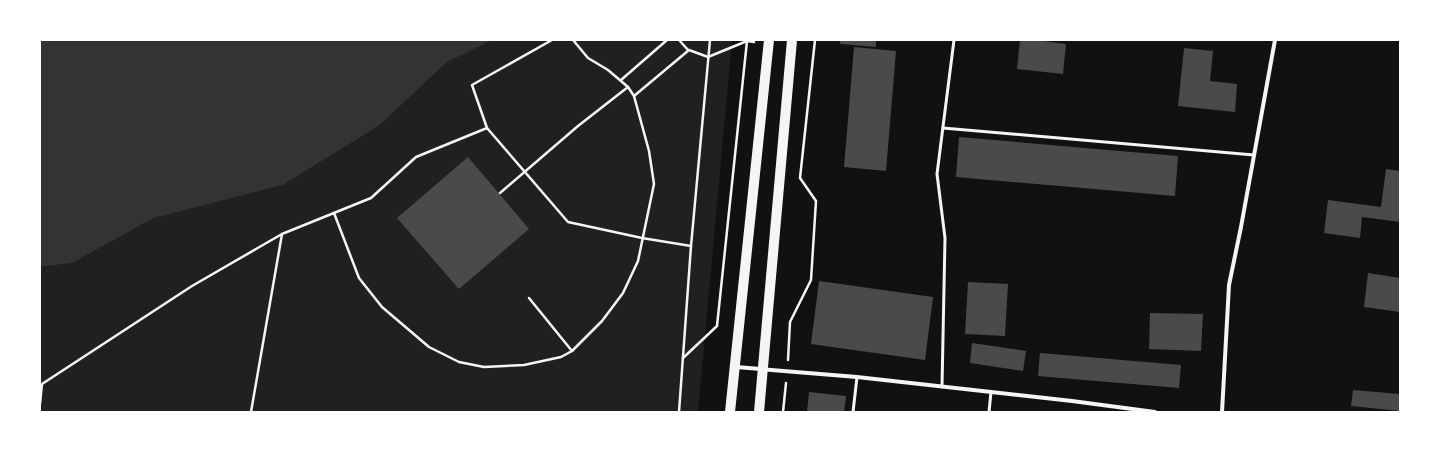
<svg xmlns="http://www.w3.org/2000/svg" width="1440" height="452" viewBox="0 0 1440 452" font-family="Manrope,sans-serif">
<style>
.green{fill:#202020}
.water{fill:#333}
.building{fill:#4a4a4a}
.lines{fill:none;stroke-linecap:round;stroke-linejoin:round}
.path{stroke:#f5f5f5;stroke-width:2.5}
.service{stroke:#f5f5f5;stroke-width:3}
.minor{stroke:#f5f5f5;stroke-width:4}
.primary{stroke:#f5f5f5;stroke-width:10}
</style>
<rect width="100%" height="100%" fill="#111"/>
<path class="green" d="M 493,40 L 732,40 L 698,412 L 40,412 L 40,267 L 72,263 L 154,218 L 283,185 L 380,125 L 447,62 Z"/>
<path class="water" d="M 40,40 L 493,40 L 447,62 L 380,125 L 283,185 L 154,218 L 72,263 L 40,267 Z"/>
<g class="building">
<path d="M 840,40 L 876,40 L 876,47 L 840,44 Z"/>
<path d="M 1020,40 L 1035,40 L 1066,44 L 1063,74 L 1017,69 Z"/>
<path d="M 854,47 L 896,51 L 886,171 L 844,167 Z"/>
<path d="M 1184,48 L 1213,51 L 1210,81 L 1237,84 L 1235,112 L 1178,106 Z"/>
<path d="M 959,137 L 1178,156 L 1175,196 L 956,177 Z"/>
<path d="M 468,157 L 529,229 L 459,289 L 397,218 Z"/>
<path d="M 1386,169 L 1400,171 L 1400,222 L 1362,217 L 1360,238 L 1324,233 L 1328,200 L 1381,207 Z"/>
<path d="M 1368,273 L 1400,278 L 1400,312 L 1364,307 Z"/>
<path d="M 819,281 L 933,297 L 925,360 L 811,344 Z"/>
<path d="M 968,282 L 1008,284 L 1005,336 L 965,334 Z"/>
<path d="M 1150,313 L 1203,314 L 1201,351 L 1149,349 Z"/>
<path d="M 972,343 L 1026,351 L 1023,371 L 970,363 Z"/>
<path d="M 1040,353 L 1181,365 L 1179,388 L 1038,376 Z"/>
<path d="M 1353,390 L 1400,394 L 1400,411 L 1351,406 Z"/>
<path d="M 809,392 L 846,396 L 844,412 L 807,412 Z"/>
</g>
<g class="lines">
<g class="path">
<path d="M 552,40 L 472,85 L 487,128 L 568,222 L 642,238 L 691,246"/>
<path d="M 679,40 L 688,50"/>
<path d="M 621,80 L 667,40"/>
<path d="M 634,96 L 689,50 L 708,57 L 747,41 L 754,42"/>
<path d="M 500,193 L 578,126 L 628,87"/>
<path d="M 334,213 L 359,278 L 382,307 L 429,347 L 459,362 L 484,367 L 524,365 L 561,357 L 572,351 L 602,321 L 623,293 L 638,261 L 654,184 L 649,151 L 634,96 L 628,87 L 608,70 L 588,58 L 573,40"/>
<path d="M 529,298 L 572,351"/>
<path d="M 683,358 L 717,326 L 747,41"/>
<path d="M 788,360 L 790,322 L 811,280 L 816,201 L 800,178 L 815,40"/>
<path d="M 40,404 L 42,384 L 192,286 L 282,234"/>
<path d="M 251,412 L 282,234 L 371,198 L 416,157 L 487,128"/>
<path d="M 679,412 L 691,246 L 710,40"/>
<path d="M 783,412 L 786,383"/>
</g>
<g class="service">
<path d="M 943,128 L 1254,155"/>
<path d="M 942,387 L 945,238 L 937,174 L 954,40"/>
<path d="M 853,412 L 857,377"/>
<path d="M 989,412 L 991,392"/>
</g>
<g class="minor">
<path d="M 736,367 L 857,377 L 1072,401 L 1155,412"/>
<path d="M 1222,412 L 1229,285 L 1241,227 L 1275,40"/>
</g>
<g class="primary">
<path d="M 730,412 L 769,40"/>
<path d="M 759,412 L 792,40"/>
</g>
</g>
<rect width="1440" height="452" fill="none" stroke="#ffffff" stroke-width="82"/>
</svg>
